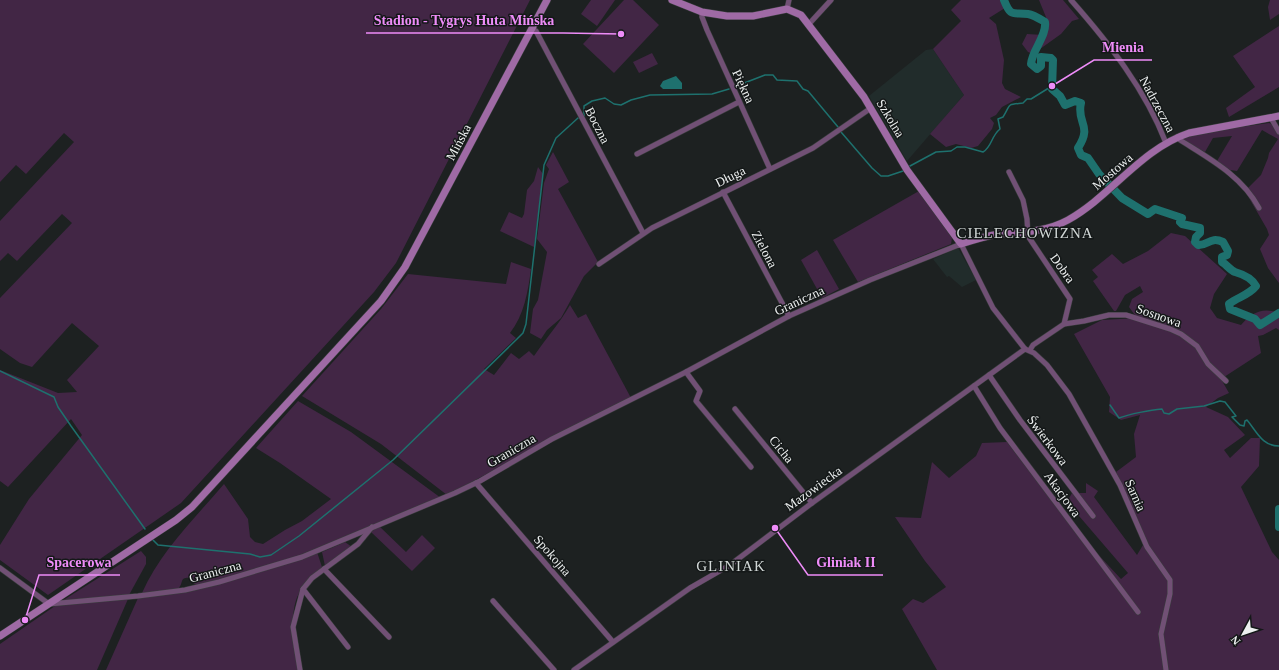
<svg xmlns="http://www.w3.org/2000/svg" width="1279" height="670" viewBox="0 0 1279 670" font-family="'Times New Roman',serif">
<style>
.built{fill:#212c2b}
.green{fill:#422645}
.water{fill:#1e716e}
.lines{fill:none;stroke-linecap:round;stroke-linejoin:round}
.stream{stroke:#1e716e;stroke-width:1.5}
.river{stroke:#1e716e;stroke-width:8}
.street-casing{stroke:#3a3e3e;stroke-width:6}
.secondary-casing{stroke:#3a3e3e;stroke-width:8}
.street{stroke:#715075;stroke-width:5}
.secondary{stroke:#9f6aa5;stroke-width:7}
.labels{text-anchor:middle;stroke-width:3;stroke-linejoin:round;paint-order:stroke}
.street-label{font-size:13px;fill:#edf0f0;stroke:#141818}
.quarter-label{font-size:15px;letter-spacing:1px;fill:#d1d7d6;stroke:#141818}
.leader{fill:none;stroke:#ee8cf8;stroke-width:1.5}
.callout-dot{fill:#ee8cf8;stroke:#141818;stroke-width:1.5}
.callout-label{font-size:14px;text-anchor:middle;font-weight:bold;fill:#ee8cf8;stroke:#141818;stroke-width:3;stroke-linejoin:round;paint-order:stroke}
</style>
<rect width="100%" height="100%" fill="#1d2121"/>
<g class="built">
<path d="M 933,49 L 964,95 L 907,161 L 869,96 L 926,50 Z"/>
<path d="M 958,248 L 976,280 L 962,287 L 949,276 L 947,277 L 933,259 Z"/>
</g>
<g class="green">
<path d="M 0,0 L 530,0 L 396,263 L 374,292 L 181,503 L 48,595 L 0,560 L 0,545 L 29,499 L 82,435 L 71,419 L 8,487 L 0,481 L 0,370 L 58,393 L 77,392 L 67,380 L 99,346 L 72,323 L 32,367 L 20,363 L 0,349 L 0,298 L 72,223 L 62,214 L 17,261 L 8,253 L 0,261 L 0,221 L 74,142 L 64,133 L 26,174 L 16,165 L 0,182 Z"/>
<path d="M 591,0 L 615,0 L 597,26 L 581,14 Z"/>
<path d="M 624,0 L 633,0 L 659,25 L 614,73 L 583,44 Z"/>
<path d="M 961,0 L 1002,0 L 1005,8 L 989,18 L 996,24 L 1004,60 L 1002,83 L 1005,89 L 1021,97 L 1002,107 L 996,115 L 990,118 L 994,123 L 992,129 L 978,146 L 971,148 L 956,144 L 946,147 L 930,134 L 964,95 L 933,49 L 961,21 L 951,10 Z"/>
<path d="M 1039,0 L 1063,0 L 1079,19 L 1072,21 L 1061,34 L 1033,54 L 1028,52 L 1022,44 L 1027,34 L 1043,35 L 1048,22 Z"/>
<path d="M 1270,0 L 1279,0 L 1279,14 L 1270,20 L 1268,7 Z"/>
<path d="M 1279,26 L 1279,87 L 1229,117 L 1226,108 L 1255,87 L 1233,56 Z"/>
<path d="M 652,53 L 658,64 L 639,73 L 633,62 Z"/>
<path d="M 1269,123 L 1279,126 L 1279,283 L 1268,268 L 1260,249 L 1269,235 L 1267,229 L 1245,191 L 1261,175 L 1268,158 L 1269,153 L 1278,139 L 1262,130 L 1237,171 L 1230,170 L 1217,161 L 1232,136 L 1213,138 L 1205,152 L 1182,140 L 1183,137 L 1233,128 Z"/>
<path d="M 553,152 L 569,182 L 558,189 L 598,262 L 584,276 L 561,318 L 547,330 L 541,339 L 530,333 L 533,309 L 538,300 L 547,252 L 537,239 L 544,183 L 549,169 L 546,165 Z"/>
<path d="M 538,167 L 543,174 L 534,247 L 500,231 L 509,212 L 522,218 L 524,214 L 527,190 L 534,181 Z"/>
<path d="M 919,191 L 952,238 L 951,244 L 858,282 L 833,240 Z"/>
<path d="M 1171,233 L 1185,236 L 1227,274 L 1214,294 L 1210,308 L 1217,318 L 1241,325 C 1252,312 1263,307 1279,313 L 1279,330 L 1276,328 L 1263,335 L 1258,336 L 1261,353 L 1221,379 L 1229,393 L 1218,398 L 1206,407 L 1228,417 L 1245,435 L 1224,450 L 1230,458 L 1251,438 L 1260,438 L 1259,466 L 1241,487 L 1272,552 L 1279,560 L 1279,670 L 937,670 L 902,609 L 913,599 L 923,603 L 946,587 L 925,561 L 895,517 L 921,518 L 932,462 L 949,478 L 976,456 L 982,443 L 1007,442 L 1067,521 L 1121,579 L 1128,573 L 1067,502 L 1072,493 L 1086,493 L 1086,483 L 1098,491 L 1094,497 L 1137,555 L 1146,540 L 1116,472 L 1136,457 L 1134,434 L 1140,415 L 1121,420 L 1109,412 L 1110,397 L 1074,334 L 1102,320 L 1137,318 L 1129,307 L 1132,299 L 1143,292 L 1140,286 L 1125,295 L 1116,311 L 1114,311 L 1093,281 L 1098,277 L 1092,270 L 1112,254 L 1123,264 L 1148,251 Z"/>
<path d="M 817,250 L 839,289 L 822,298 L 801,260 Z"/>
<path d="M 511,262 L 531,269 C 528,292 524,315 510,333 L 516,338 L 484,369 L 494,375 L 511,353 L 519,359 L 529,351 L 534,356 C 546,338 560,323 570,305 L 578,318 L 586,314 L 631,398 L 447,495 L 381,444 L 302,396 L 381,309 L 408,274 L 506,284 Z"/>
<path d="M 298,401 L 351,432 L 441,498 L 290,559 L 199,585 L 194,584 L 191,578 C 179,577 184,582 179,588 L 157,593 L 142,593 C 160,552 195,518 224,484 L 248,519 L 250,537 L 255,542 L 263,544 L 285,530 L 302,521 L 331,499 L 280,463 L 256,448 Z"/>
<path d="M 379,526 L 406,552 L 422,535 L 435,548 L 412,571 L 371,532 Z"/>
<path d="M 345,542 L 352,547 L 325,566 L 322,552 Z"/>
<path d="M 141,551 L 146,557 L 146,564 L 129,595 L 62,601 Z"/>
<path d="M 317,552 L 322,567 C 315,575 307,582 301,590 C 287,610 295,648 298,670 L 106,670 L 138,598 L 201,588 Z"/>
<path d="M 128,599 L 97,670 L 0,670 L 0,644 L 55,606 Z"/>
</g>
<path class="water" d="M 676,76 L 682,83 L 682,89 L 663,89 L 660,86 L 663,81 Z"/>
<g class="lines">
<g class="stream">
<path d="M 734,87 L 765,75 L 773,75 L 777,80 L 797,81 L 803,89 L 808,91 L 838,127"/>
<path d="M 584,116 L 584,106 L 592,101 L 605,98 L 614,104 L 621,105 L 631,100 L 650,95 L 712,94 L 729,89"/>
<path d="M 841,132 L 872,168 L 881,176 L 888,176 L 903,171"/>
<path d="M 910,166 L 936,152 L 951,151 L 957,147 L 965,147 L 983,152 C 992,147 991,136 1000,129 L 998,119 L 1003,117 C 1012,103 1005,105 1023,103 L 1027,99 L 1031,99 L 1052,86"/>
<path d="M 0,371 L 54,397 L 58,407 L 71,426 L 145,529"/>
<path d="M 1110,405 L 1119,418 C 1130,414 1150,410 1162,409 L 1164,413 L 1169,414 L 1177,409 L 1204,406 L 1220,401 L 1225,402 L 1236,416 L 1232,417 L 1240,425 L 1244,426 L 1245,421 L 1247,420 C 1257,432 1262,446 1279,446"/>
<path d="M 153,540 L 158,545 L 250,554 L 260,557 L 271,555 L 299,536 L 393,460 L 517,339 L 523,333 L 526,324 L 544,165 L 556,138 L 578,118"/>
</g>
<g class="river">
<path d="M 1004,0 C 1011,18 1013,12 1028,14 C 1034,15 1040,19 1045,22 C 1047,36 1032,50 1031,64 L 1037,69 L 1041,66 L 1041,57 L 1051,58 L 1053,60 L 1052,89 L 1060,96 L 1065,105 L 1075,101 L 1081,103 C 1076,123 1093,125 1078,148 L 1081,155 L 1088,158 L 1099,174 L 1122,198 L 1148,214 L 1155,209 L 1182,218 L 1180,222 L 1182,224 L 1200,228 L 1200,233 L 1196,237 L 1195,242 L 1198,245 C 1208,246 1210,236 1223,242 L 1228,251 L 1227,255 L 1222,257 L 1222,262 C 1227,265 1230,270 1235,272 C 1242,274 1252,278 1256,286 C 1249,295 1238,297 1229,304 L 1230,309 L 1255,319 L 1260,325 L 1279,313"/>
<path d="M 1279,509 L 1279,527"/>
</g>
<defs>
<g id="street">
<path d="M 1071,0 C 1109,43 1145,89 1166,143"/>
<path d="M 787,9 L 789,0"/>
<path d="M 702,12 L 702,17 L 707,30 L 770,169"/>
<path d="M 809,24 L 831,0"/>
<path d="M 532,29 L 536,31 L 643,233"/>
<path d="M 1271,118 L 1279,132"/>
<path d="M 1177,137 L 1180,140 C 1210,159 1242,176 1259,208"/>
<path d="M 637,154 L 739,102"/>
<path d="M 1009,172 L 1023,200 L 1027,219 L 1028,236 L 1070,299 L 1064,324 L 1033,345 L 1030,350"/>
<path d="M 723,192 L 789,316"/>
<path d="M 599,264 L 652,228 L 813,148 L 871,108"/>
<path d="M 1064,324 L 1084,321 L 1109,315 L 1126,315 L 1170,329 L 1181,334 L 1197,346 L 1208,364 L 1226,381"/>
<path d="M 1025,349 L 1034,353 L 1047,365 L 1069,394 L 1120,485 L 1147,547 L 1170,580 L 1170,594 L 1161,634 L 1166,670"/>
<path d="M 686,372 L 700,391 L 696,401 L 751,467"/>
<path d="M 989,375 L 1020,420 L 1093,516"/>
<path d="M 974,386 L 1000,428 L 1138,612"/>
<path d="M 735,409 L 812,503"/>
<path d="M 476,483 L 613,642"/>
<path d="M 0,568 L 49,604 L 138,596 L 185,590 L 219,582 L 302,557 L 455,493 L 480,481 L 552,439 L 686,372 L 789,316 L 870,280 L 961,244 L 993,308 L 1025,349"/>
<path d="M 324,569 L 389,637"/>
<path d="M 303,589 L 348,647"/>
<path d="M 493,601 L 554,670"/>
<path d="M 300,670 L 293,627 L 303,589 L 312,578 L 358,544 L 372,527"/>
<path d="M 574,670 L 690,588 L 730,565 L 812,503 L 1025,349"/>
</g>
<g id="secondary">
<path d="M 672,0 L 702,12 L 727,16 L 753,16 L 787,9 L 801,15 L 864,97 L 907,170 L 961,244 C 973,240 986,236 999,234 C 1023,232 1046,232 1068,220 C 1111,196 1141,149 1189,133 L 1279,116"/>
<path d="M 0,636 L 176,520 L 192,507 L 381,301 L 405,267 L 547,0"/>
</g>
</defs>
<use href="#street" class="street-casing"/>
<use href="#secondary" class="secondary-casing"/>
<use href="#street" class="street"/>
<use href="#secondary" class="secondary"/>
</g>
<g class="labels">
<g class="street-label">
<text transform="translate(744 86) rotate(65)" y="5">Piękna</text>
<text transform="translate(1158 104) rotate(62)" y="5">Nadrzeczna</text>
<text transform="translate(891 118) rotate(59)" y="5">Szkolna</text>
<text transform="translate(598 125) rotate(63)" y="5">Boczna</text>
<text transform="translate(458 142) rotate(-62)" y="5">Mińska</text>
<text transform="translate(1112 171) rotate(-41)" y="5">Mostowa</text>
<text transform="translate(730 176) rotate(-26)" y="5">Długa</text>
<text transform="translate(765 249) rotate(62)" y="5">Zielona</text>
<text transform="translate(1063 268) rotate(54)" y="5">Dobra</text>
<text transform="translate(799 300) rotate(-25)" y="5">Graniczna</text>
<text transform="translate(1159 315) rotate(19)" y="5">Sosnowa</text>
<text transform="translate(1048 440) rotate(53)" y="5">Świerkowa</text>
<text transform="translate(782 449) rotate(51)" y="5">Cicha</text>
<text transform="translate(511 450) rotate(-30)" y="5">Graniczna</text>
<text transform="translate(813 488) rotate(-36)" y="5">Mazowiecka</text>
<text transform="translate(1063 494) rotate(54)" y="5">Akacjowa</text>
<text transform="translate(1136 495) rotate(66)" y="5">Sarnia</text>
<text transform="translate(553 555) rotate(49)" y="5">Spokojna</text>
<text transform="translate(215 571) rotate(-15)" y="5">Graniczna</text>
</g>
<g class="quarter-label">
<text x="1025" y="238">CIELECHOWIZNA</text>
<text x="731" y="571">GLINIAK</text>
</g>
</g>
<path class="leader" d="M621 34L563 33H366M1052 86L1094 60H1152M775 528L808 575H883M25 620L39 575H120"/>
<g class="callout-dot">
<circle cx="621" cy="34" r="4"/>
<circle cx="1052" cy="86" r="4"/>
<circle cx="775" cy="528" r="4"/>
<circle cx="25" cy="620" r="4"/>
</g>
<g class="callout-label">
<text x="464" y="25">Stadion - Tygrys Huta Mińska</text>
<text x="1123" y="52">Mienia</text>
<text x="846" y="567">Gliniak II</text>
<text x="79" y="567">Spacerowa</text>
</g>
<g transform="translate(1243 634) rotate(230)" stroke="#141818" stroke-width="3" paint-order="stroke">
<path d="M0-3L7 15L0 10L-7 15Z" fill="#edf0f0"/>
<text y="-6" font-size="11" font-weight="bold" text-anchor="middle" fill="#edf0f0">N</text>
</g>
</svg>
